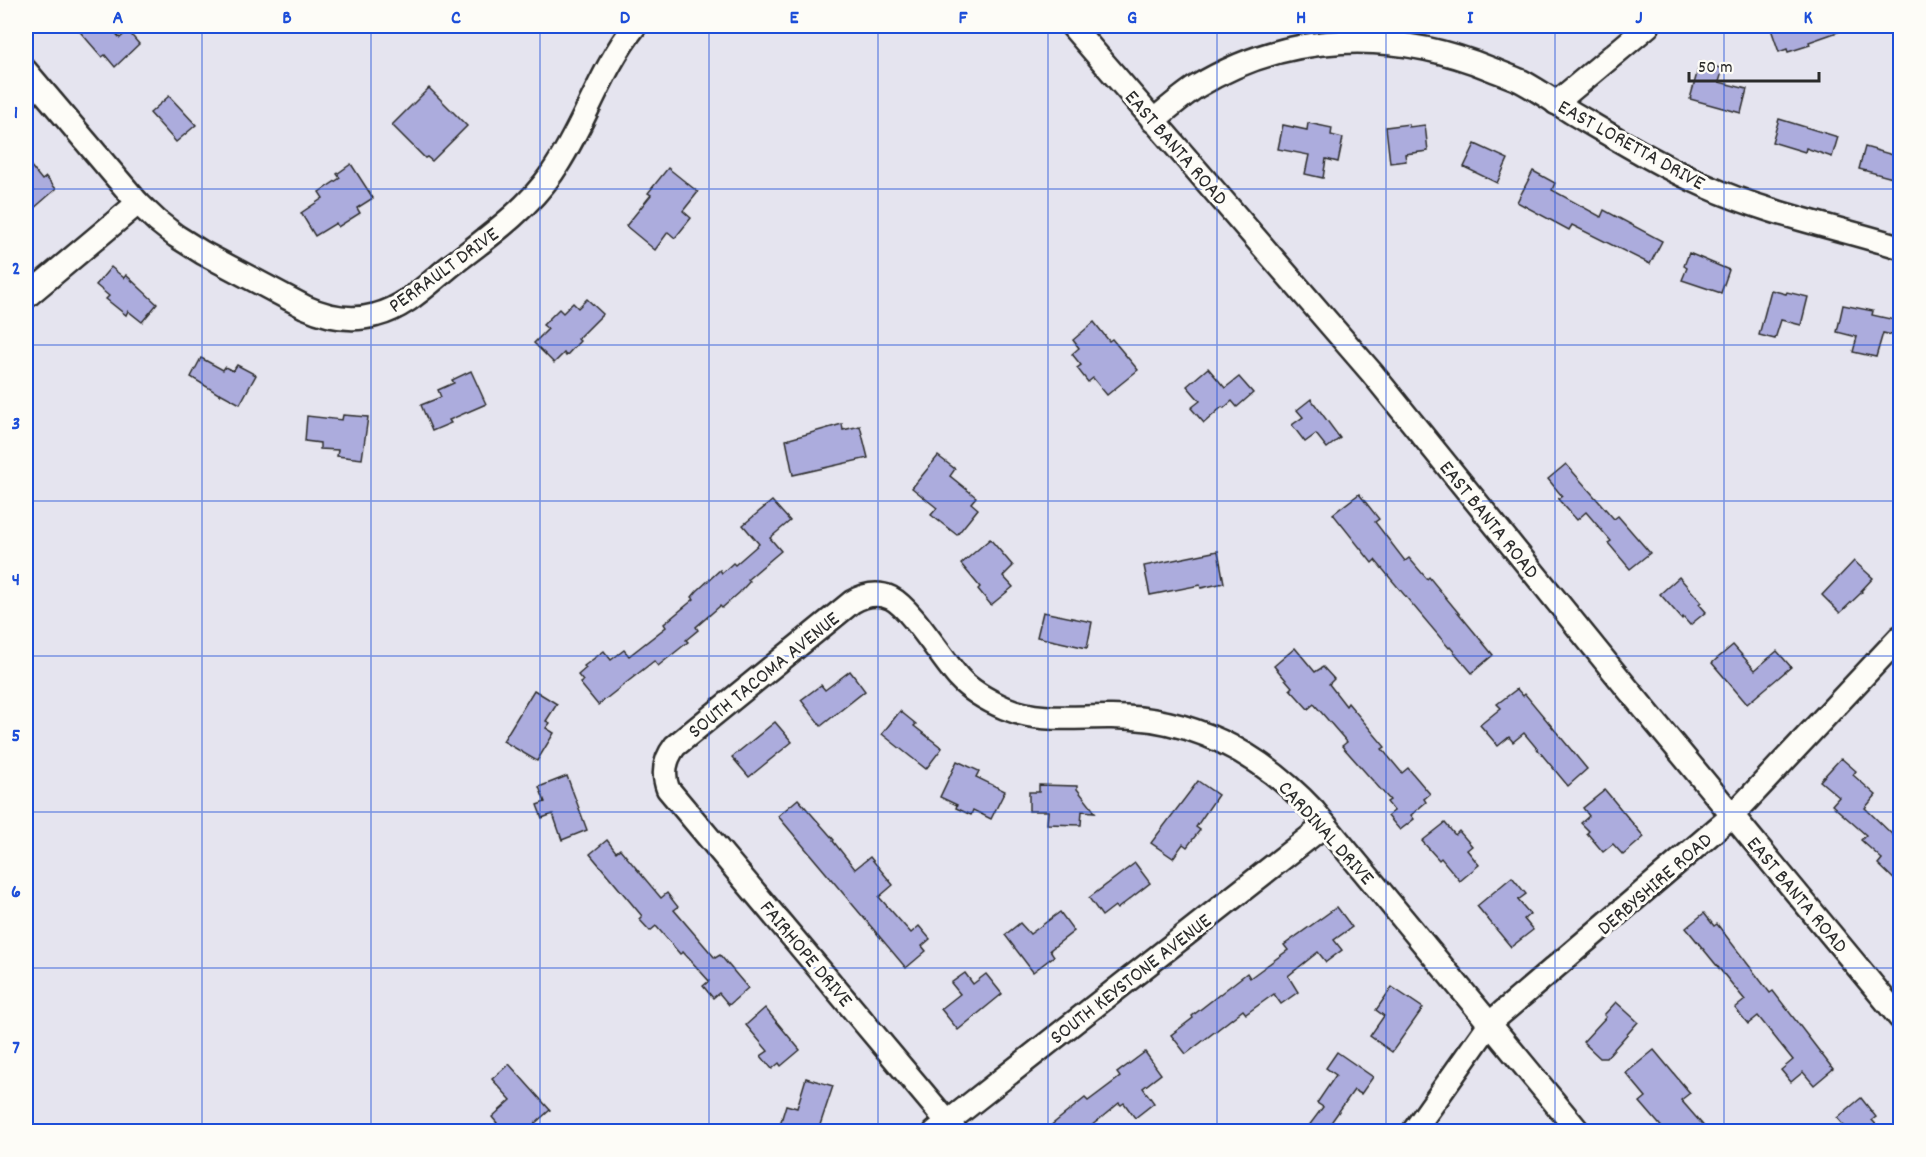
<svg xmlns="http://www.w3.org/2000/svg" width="1926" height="1157" viewBox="0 0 1926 1157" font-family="Dekko,sans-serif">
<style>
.building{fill:#acacdd;stroke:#2b2b2b;stroke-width:1.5}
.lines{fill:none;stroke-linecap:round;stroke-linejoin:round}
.minor-casing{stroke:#2b2b2b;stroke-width:27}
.minor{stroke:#fdfcf7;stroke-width:22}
.grid{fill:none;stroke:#1d4ed8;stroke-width:1.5;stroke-opacity:0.55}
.labels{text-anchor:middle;stroke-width:6;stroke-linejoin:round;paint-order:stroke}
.street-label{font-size:21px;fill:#2b2b2b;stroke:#fdfcf7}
.neatline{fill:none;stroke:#1d4ed8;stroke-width:2}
.grid-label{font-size:20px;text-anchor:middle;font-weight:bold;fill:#1d4ed8}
</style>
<rect width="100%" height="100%" fill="#e5e4ef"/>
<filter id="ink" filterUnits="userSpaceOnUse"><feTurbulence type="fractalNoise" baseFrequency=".0167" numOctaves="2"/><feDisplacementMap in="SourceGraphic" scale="12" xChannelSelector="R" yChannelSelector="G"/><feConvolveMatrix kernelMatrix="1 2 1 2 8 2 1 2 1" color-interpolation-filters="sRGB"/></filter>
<g filter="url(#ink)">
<g class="building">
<path d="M 75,26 L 109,26 L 120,38 L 128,31 L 139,44 L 115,67 L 105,55 L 102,57 Z"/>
<path d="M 1781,26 L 1848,26 L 1849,28 L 1809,42 L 1810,45 L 1788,52 L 1787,49 L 1779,52 L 1771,29 Z"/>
<path d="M 1700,62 L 1723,69 L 1719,82 L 1747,89 L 1741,113 L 1690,99 Z"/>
<path d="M 429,88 L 467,126 L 432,161 L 427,157 L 425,158 L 392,125 Z"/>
<path d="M 169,96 L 196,125 L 176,142 L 150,113 Z"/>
<path d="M 1779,119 L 1838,137 L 1832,157 L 1806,148 L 1805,152 L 1772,142 Z"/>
<path d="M 1308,123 L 1332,128 L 1331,135 L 1343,138 L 1338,162 L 1326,159 L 1323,178 L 1305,174 L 1309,155 L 1278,149 L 1283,125 L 1307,130 Z"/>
<path d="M 1409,124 L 1409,127 L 1425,125 L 1428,151 L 1405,154 L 1406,161 L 1390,163 L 1386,127 Z"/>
<path d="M 1475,144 L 1508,159 L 1497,183 L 1464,167 Z"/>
<path d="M 1865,147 L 1900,157 L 1900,180 L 1859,169 Z"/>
<path d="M 26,160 L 42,180 L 46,177 L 56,189 L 32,210 L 26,202 Z"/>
<path d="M 351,164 L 373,198 L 357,208 L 360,213 L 338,227 L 336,223 L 315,236 L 301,213 L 323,198 L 319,192 L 340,178 L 337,174 Z"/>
<path d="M 668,168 L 698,192 L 683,211 L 691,218 L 675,238 L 668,232 L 655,250 L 626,226 L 651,195 L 648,193 Z"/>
<path d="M 1533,171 L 1555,183 L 1552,190 L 1601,217 L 1604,210 L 1662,241 L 1650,264 L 1572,225 L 1569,230 L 1517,202 Z"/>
<path d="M 1689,253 L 1729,270 L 1721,293 L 1682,280 L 1687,268 L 1684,266 Z"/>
<path d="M 111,267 L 124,278 L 126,275 L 157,304 L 142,322 L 128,311 L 126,315 L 106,299 L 109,296 L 96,285 Z"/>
<path d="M 1771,290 L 1786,294 L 1787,292 L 1808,297 L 1801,325 L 1781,320 L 1775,339 L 1759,335 Z"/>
<path d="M 587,299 L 603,314 L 578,339 L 580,341 L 566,356 L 564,353 L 554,363 L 534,343 L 548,329 L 543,325 L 559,309 L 563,313 L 573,303 L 578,308 Z"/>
<path d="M 1843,305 L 1873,311 L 1872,315 L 1895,320 L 1892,335 L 1883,333 L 1876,357 L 1853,352 L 1857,337 L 1837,332 Z"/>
<path d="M 1094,322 L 1109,341 L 1112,339 L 1138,370 L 1107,395 L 1093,378 L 1088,382 L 1077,368 L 1081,365 L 1072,354 L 1079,348 L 1073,340 Z"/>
<path d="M 201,358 L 223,370 L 225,367 L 233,371 L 237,365 L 256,375 L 240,404 L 220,393 L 220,395 L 191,377 Z"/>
<path d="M 1208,368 L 1225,388 L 1239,377 L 1253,393 L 1237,407 L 1232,401 L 1224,408 L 1222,407 L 1204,423 L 1191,408 L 1200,401 L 1187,386 Z"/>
<path d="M 471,371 L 486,404 L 449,420 L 451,423 L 432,431 L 421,405 L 441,397 L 438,390 L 454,383 L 452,380 Z"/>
<path d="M 1311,399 L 1340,438 L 1327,448 L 1316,434 L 1305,442 L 1292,425 L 1303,417 L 1297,410 Z"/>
<path d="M 343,415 L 368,417 L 362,459 L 337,456 L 338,450 L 320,449 L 320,443 L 305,441 L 307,416 L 342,420 Z"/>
<path d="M 842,424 L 843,430 L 860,426 L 868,458 L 793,475 L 786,440 Z"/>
<path d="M 938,456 L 955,469 L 950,476 L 976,497 L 971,503 L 978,509 L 957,535 L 931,515 L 937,508 L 912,488 Z"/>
<path d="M 1566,464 L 1614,519 L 1618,516 L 1650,553 L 1630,569 L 1608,543 L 1611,541 L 1586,512 L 1577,520 L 1558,499 L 1562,496 L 1548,479 Z"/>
<path d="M 1359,494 L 1379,519 L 1375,522 L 1405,561 L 1409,558 L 1427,579 L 1429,577 L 1493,655 L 1472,673 L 1450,647 L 1449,648 L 1375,560 L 1372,563 L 1333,514 Z"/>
<path d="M 772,501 L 790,521 L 770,538 L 781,551 L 748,579 L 750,581 L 739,593 L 722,608 L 720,606 L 696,627 L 698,630 L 686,640 L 688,642 L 658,666 L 654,661 L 598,705 L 580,683 L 583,681 L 578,675 L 586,668 L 584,666 L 604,651 L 611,660 L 624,650 L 629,656 L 666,627 L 664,624 L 694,599 L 692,597 L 697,591 L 720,570 L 722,573 L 733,563 L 735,565 L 759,544 L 743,525 Z"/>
<path d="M 990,539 L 1013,566 L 1003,576 L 1013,587 L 991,605 L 978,589 L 980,587 L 961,564 Z"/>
<path d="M 1218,551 L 1224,583 L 1201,588 L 1200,585 L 1150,595 L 1144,566 Z"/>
<path d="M 1854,561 L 1873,578 L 1861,591 L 1862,592 L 1840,613 L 1822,595 Z"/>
<path d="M 1679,577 L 1701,602 L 1699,604 L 1706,612 L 1690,625 L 1683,617 L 1682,619 L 1660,594 Z"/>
<path d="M 1043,612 L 1092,622 L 1087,648 L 1037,637 Z"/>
<path d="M 1733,645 L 1755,670 L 1777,651 L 1791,667 L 1747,704 L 1712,663 Z"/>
<path d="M 1295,648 L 1315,672 L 1323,667 L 1334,679 L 1329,684 L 1346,706 L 1348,703 L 1385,747 L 1382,749 L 1402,773 L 1408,768 L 1430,794 L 1424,799 L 1426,802 L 1411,815 L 1414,819 L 1400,830 L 1388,816 L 1394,811 L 1387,802 L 1390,800 L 1342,746 L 1347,742 L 1314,704 L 1308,709 L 1290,689 L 1292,687 L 1274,666 Z"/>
<path d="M 850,671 L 865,691 L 821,726 L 801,700 L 821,685 L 825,690 Z"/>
<path d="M 1517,689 L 1523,696 L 1525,694 L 1587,769 L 1568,786 L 1524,733 L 1513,742 L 1509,737 L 1498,746 L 1480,725 L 1501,708 L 1497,704 Z"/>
<path d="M 534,690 L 557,704 L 546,721 L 550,723 L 546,728 L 554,733 L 537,761 L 503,741 Z"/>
<path d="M 900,711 L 916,724 L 914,726 L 942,748 L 926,769 L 882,734 Z"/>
<path d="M 775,722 L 792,742 L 749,777 L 732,757 Z"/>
<path d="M 1841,758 L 1856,771 L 1853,775 L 1876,795 L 1865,808 L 1900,842 L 1900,885 L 1878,864 L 1882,859 L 1861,840 L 1866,835 L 1832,805 L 1839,797 L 1820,781 Z"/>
<path d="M 957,761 L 979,771 L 976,777 L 1005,791 L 991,819 L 973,810 L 971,815 L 956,808 L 957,805 L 940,797 Z"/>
<path d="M 567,776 L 587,830 L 562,840 L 553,814 L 542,818 L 537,805 L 545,802 L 539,787 Z"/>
<path d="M 1198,781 L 1218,795 L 1196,827 L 1200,830 L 1187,847 L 1183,844 L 1173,858 L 1151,843 Z"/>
<path d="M 1039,785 L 1077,786 L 1077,789 L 1095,812 L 1082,811 L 1081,825 L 1047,824 L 1048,811 L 1029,811 L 1029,792 L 1039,792 Z"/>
<path d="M 1605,790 L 1644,837 L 1623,855 L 1613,844 L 1603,852 L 1587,833 L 1589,831 L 1581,823 L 1589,816 L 1583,808 Z"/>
<path d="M 798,799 L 834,840 L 833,841 L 855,869 L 870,857 L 893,885 L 879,897 L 911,933 L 919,926 L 930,939 L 922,946 L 926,951 L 906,968 L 778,816 Z"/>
<path d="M 1445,823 L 1455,835 L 1459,831 L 1472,846 L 1467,850 L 1479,865 L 1460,881 L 1441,858 L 1439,860 L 1422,841 Z"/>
<path d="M 607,840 L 616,852 L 620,849 L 661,898 L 667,893 L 678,907 L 674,910 L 715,958 L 720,955 L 748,988 L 729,1005 L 719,993 L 713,998 L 703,986 L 709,981 L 683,952 L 680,954 L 656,926 L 650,931 L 639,919 L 642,916 L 590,854 Z"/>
<path d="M 1135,863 L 1150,883 L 1117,909 L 1115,906 L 1102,916 L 1089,898 Z"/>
<path d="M 1512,877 L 1526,894 L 1518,900 L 1530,914 L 1524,919 L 1533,930 L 1511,947 L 1477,906 Z"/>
<path d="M 1337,907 L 1352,927 L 1334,940 L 1342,950 L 1326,962 L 1318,952 L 1288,976 L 1298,992 L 1281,1004 L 1274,994 L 1246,1014 L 1243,1010 L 1186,1054 L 1171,1035 L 1193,1018 L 1192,1016 L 1247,973 L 1250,978 L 1288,950 L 1284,945 Z"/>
<path d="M 1060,912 L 1074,931 L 1050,950 L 1054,956 L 1033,972 L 1005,935 L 1020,923 L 1030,934 Z"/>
<path d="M 1704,913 L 1714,926 L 1717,924 L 1770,993 L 1773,991 L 1833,1069 L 1814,1085 L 1803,1072 L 1791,1082 L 1781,1070 L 1793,1060 L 1758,1016 L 1748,1024 L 1735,1008 L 1745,1000 L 1686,928 Z"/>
<path d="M 965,973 L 973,984 L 986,974 L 1002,994 L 958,1030 L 941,1009 L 960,994 L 951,983 Z"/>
<path d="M 1392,987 L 1423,1008 L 1392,1052 L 1370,1036 L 1384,1016 L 1376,1010 Z"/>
<path d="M 1616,1002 L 1638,1022 L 1606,1058 L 1600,1058 L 1583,1042 L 1606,1017 L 1604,1015 Z"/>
<path d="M 765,1008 L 800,1050 L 781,1066 L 779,1063 L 772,1069 L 761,1056 L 768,1051 L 746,1025 Z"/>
<path d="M 1654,1050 L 1690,1093 L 1681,1100 L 1708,1131 L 1665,1131 L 1640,1102 L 1646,1097 L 1626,1073 Z"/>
<path d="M 1145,1052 L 1161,1074 L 1143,1088 L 1154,1103 L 1135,1118 L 1124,1103 L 1121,1105 L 1119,1103 L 1085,1131 L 1044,1131 L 1085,1098 L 1088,1101 L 1120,1077 L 1117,1073 Z"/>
<path d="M 1337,1052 L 1373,1077 L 1361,1094 L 1354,1090 L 1325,1131 L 1305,1131 L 1323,1107 L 1317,1103 L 1336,1075 L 1326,1068 Z"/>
<path d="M 509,1064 L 550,1110 L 526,1131 L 487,1131 L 497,1123 L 492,1117 L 511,1100 L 492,1079 Z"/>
<path d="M 806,1078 L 833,1086 L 818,1131 L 778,1131 L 786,1105 L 797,1108 Z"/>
<path d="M 1861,1098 L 1876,1117 L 1872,1120 L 1882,1131 L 1848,1131 L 1837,1118 Z"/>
</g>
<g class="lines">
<defs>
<g id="minor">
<path d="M 1072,26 L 1372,373 L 1627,688 L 1900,1018"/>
<path d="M 26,71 L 138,203 L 157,221 L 176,236 L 203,253 L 305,307 C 327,317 351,322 376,315 C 404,308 426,286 448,268 C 485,239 525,212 552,173 C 584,127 600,70 635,26"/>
<path d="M 1556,103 L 1648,26"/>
<path d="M 1153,121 C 1167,109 1181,97 1196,87 C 1288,31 1393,29 1491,69 C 1501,73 1512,77 1521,81 C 1538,90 1555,102 1571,112 C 1615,138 1659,165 1706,186 C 1768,214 1836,227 1900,247"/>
<path d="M 26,297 L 138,203"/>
<path d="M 935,1132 L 1325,825"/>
<path d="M 956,1132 L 668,789 C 662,773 665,759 675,746 L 852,602 C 864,595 878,592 891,598 C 911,608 942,659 959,678 C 971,691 989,701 1005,708 C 1038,722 1073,717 1108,717 C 1190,716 1259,752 1314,811 L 1579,1132"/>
<path d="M 1413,1132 L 1490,1023 L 1733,815 L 1900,637"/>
</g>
</defs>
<use href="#minor" class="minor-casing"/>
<use href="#minor" class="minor"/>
</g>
</g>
<path class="grid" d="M 202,26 L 202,1132M 371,26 L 371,1132M 540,26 L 540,1132M 709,26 L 709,1132M 878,26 L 878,1132M 1048,26 L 1048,1132M 1217,26 L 1217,1132M 1386,26 L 1386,1132M 1555,26 L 1555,1132M 1724,26 L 1724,1132M 26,189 L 1900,189M 26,345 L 1900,345M 26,501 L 1900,501M 26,656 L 1900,656M 26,812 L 1900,812M 26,968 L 1900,968"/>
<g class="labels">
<g class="street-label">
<text transform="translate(1632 144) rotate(29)" y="7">EAST LORETTA DRIVE</text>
<text transform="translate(1177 147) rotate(49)" y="7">EAST BANTA ROAD</text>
<text transform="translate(443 269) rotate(-36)" y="7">PERRAULT DRIVE</text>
<text transform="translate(1490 519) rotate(51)" y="7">EAST BANTA ROAD</text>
<text transform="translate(763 674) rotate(-39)" y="7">SOUTH TACOMA AVENUE</text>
<text transform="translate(1327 832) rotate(48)" y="7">CARDINAL DRIVE</text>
<text transform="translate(1654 883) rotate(-41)" y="7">DERBYSHIRE ROAD</text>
<text transform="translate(1798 894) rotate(50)" y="7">EAST BANTA ROAD</text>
<text transform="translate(807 953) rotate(50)" y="7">FAIRHOPE DRIVE</text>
<text transform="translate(1130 978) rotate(-38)" y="7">SOUTH KEYSTONE AVENUE</text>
</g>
</g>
<rect width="1926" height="1157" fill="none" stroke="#fdfcf7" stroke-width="66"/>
<path d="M1689 72v9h130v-9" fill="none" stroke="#2b2b2b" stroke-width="3"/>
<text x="1698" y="72" font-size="18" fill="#2b2b2b" stroke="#fdfcf7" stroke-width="4.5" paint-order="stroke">50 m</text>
<rect x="33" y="33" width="1860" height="1091" class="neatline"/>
<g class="grid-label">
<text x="118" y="23">A</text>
<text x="287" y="23">B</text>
<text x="456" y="23">C</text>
<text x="625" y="23">D</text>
<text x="794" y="23">E</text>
<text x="963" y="23">F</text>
<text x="1132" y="23">G</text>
<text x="1301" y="23">H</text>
<text x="1470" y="23">I</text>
<text x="1639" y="23">J</text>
<text x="1808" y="23">K</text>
<text x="16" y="118">1</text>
<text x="16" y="274">2</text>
<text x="16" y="429">3</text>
<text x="16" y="585">4</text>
<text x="16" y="741">5</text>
<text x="16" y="897">6</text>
<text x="16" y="1053">7</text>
</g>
</svg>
